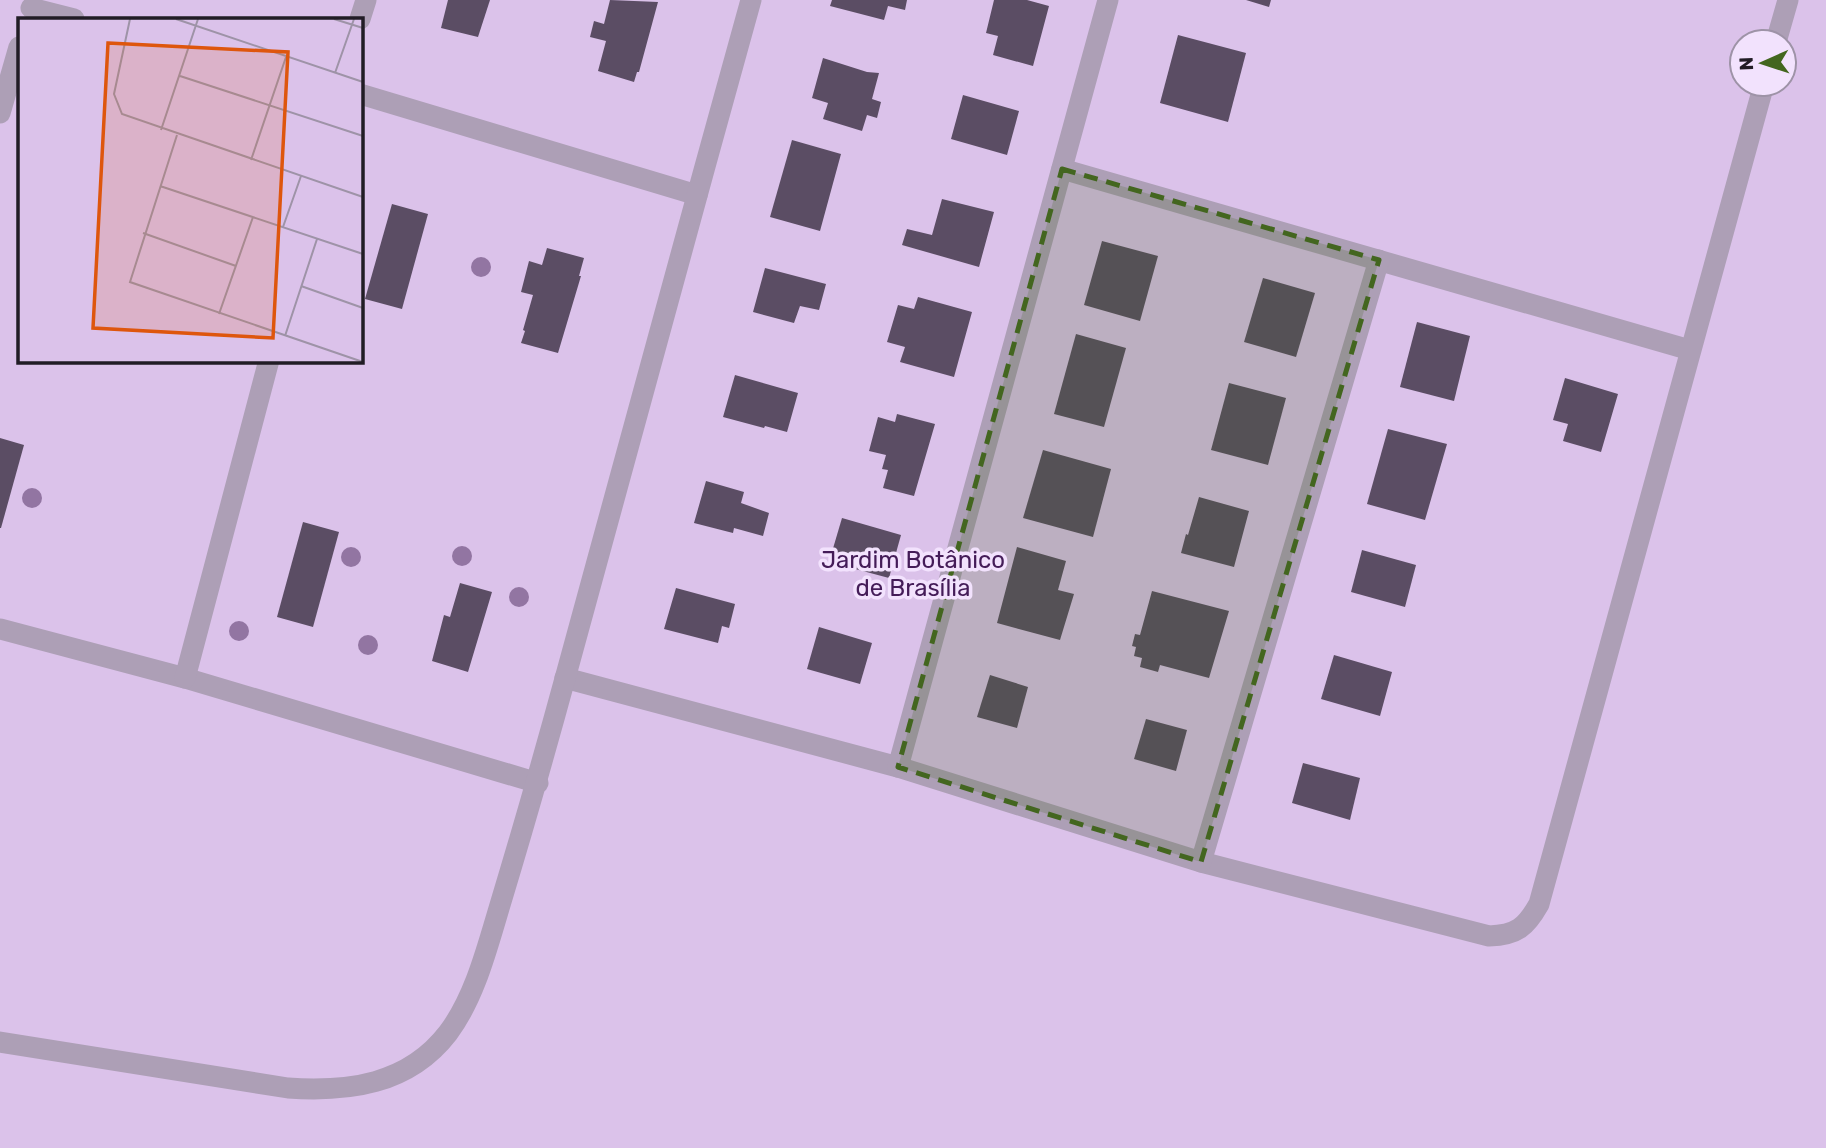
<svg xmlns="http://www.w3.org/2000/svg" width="1826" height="1148" viewBox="0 0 1826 1148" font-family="Rubik,sans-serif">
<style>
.green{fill:#dbc2ea;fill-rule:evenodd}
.building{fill:#5b4d64}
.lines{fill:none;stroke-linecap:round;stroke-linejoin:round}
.minor{stroke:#ad9fb6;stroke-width:21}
.tertiary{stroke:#ad9fb6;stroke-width:21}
.tree{fill:#9275a2}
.marked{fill:#43661f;fill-opacity:0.2;stroke:#43661f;stroke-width:5;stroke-dasharray:14 9;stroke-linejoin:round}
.labels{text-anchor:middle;stroke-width:7;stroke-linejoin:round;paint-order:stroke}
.park-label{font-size:24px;fill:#441c58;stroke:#f2e2fd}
.inset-road{fill:none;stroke:#9e93a7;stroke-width:2}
.view{fill:#de560d;fill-opacity:0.15;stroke:#de560d;stroke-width:3.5}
.inset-edge{fill:none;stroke:#211c25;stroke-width:3.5}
</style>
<rect width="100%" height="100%" fill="#f2e2fd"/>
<path class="green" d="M 0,0 L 1826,0 L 1826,1148 L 0,1148 ZM 19,19 L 360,19 L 360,360 L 19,360 ZM 1742,42 L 1784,42 L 1784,84 L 1742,84 Z"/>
<g class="building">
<path d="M 448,0 L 490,0 L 478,37 L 441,28 Z"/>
<path d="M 610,0 L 658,2 L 639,72 L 637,72 L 634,82 L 598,71 L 606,41 L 590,37 L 594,21 L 604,24 Z"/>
<path d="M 832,0 L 907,0 L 905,10 L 888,6 L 884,20 L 830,6 Z"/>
<path d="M 994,0 L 1027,0 L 1049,6 L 1033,66 L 993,55 L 998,36 L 986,33 Z"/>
<path d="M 1246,0 L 1271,0 L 1269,7 Z"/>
<path d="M 1178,35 L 1246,53 L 1228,122 L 1160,103 Z"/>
<path d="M 823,58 L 867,72 L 879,73 L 872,99 L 881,102 L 877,118 L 867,115 L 862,131 L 823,119 L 828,103 L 812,98 Z"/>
<path d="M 963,95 L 1019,111 L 1007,155 L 951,139 Z"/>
<path d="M 792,140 L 841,154 L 820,231 L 770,217 Z"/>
<path d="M 942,199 L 994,212 L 979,267 L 902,245 L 907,229 L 932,235 Z"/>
<path d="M 392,204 L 428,214 L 402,309 L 365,299 Z"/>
<path d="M 1102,241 L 1158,256 L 1140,321 L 1084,305 Z"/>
<path d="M 547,248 L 584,258 L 579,276 L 581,276 L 558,353 L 521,343 L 525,331 L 523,330 L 533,295 L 521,292 L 529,261 L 542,265 Z"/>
<path d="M 765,268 L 826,284 L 819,310 L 800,306 L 794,323 L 753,312 Z"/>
<path d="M 1263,278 L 1315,293 L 1296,357 L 1244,342 Z"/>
<path d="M 918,297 L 972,312 L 954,377 L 900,362 L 905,347 L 887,342 L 898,305 L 914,309 Z"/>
<path d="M 1417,322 L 1470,336 L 1454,401 L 1400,387 Z"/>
<path d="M 1076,334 L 1126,348 L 1104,427 L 1054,414 Z"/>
<path d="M 735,375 L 798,393 L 787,432 L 765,426 L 764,428 L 723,417 Z"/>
<path d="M 1565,378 L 1618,394 L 1601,452 L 1563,441 L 1568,424 L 1553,420 Z"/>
<path d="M 1229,383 L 1286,398 L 1268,465 L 1211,450 Z"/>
<path d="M 897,414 L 935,424 L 914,496 L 883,488 L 888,470 L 882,469 L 886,455 L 869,451 L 878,417 L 895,422 Z"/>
<path d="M 1388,429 L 1447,444 L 1425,520 L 1367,504 Z"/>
<path d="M 0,438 L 24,445 L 1,528 L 0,528 Z"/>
<path d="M 1043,450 L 1111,469 L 1093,537 L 1023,518 Z"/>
<path d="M 706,481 L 744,492 L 741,503 L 769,513 L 763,536 L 734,528 L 733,533 L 694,523 Z"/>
<path d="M 1199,497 L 1249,511 L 1234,567 L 1181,553 L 1186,534 L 1188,535 Z"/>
<path d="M 842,518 L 901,535 L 889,578 L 829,562 Z"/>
<path d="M 303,522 L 339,532 L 313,627 L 277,617 Z"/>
<path d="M 1017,547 L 1066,561 L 1058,590 L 1074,594 L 1060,640 L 997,623 Z"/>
<path d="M 1362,550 L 1416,565 L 1405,607 L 1351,592 Z"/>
<path d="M 460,583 L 492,592 L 468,672 L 432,661 L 444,615 L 450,617 Z"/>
<path d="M 676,588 L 735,604 L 729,628 L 722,626 L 718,643 L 664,629 Z"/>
<path d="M 1152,591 L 1229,611 L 1209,678 L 1160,665 L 1158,672 L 1140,667 L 1142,658 L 1134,656 L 1136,647 L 1132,646 L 1135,634 L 1140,635 Z"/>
<path d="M 819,627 L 872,643 L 860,684 L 807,669 Z"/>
<path d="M 1334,655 L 1392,672 L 1380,716 L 1321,699 Z"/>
<path d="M 990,675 L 1028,687 L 1017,728 L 977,717 Z"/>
<path d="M 1146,719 L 1187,730 L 1176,771 L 1134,759 Z"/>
<path d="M 1303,763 L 1360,778 L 1350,820 L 1292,803 Z"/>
</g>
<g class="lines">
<g class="minor">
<path d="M 31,8 L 74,19"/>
<path d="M 360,19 L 366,0"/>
<path d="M 1776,42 L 1788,0"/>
<path d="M 360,94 L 697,195"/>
<path d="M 0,113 L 19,47"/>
<path d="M 1062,169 L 1690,350"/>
<path d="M 0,629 L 185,678 L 538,783"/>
<path d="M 185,678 L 269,360"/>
<path d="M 565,678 L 898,767 L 1201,862 L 1489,936 C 1517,935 1526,927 1539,904 L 1764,84"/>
<path d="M 898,767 L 1108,0"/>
<path d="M 1201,862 L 1379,260"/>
</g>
<path class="tertiary" d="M 0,1042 L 288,1088 C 348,1092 408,1085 448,1033 C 475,997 487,948 500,905 C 523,829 545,752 566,675 C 626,450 689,225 751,0"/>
</g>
<g class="tree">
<circle cx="481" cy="267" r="10"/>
<circle cx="32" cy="498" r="10"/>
<circle cx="462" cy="556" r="10"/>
<circle cx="351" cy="557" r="10"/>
<circle cx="519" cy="597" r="10"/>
<circle cx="239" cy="631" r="10"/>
<circle cx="368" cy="645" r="10"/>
</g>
<path class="marked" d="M 1062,169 L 1379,260 L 1201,862 L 898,767 Z"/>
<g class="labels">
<g class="park-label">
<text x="913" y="568">Jardim Botânico<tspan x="913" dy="28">de Brasília</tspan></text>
</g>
</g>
<g transform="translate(18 18)">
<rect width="345" height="345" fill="#f2e2fd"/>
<path d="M 0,1 L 345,1 L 345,344 L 0,344 Z" fill="#dbc2ea"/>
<path class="inset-road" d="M 112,1 L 96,76 L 104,96 L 345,179M 158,1 L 345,64M 316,1 L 345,10M 317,55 L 336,1M 162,58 L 345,118M 143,112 L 180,1M 159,117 L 112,264 L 345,344M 233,142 L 268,39M 142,168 L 345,236M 265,209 L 283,158M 125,215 L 218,248M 283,268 L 345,290M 201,296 L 235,199M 267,318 L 299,221"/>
<path class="view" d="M 90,25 L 270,34 L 255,320 L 75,310 Z"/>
<rect width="345" height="345" class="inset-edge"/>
</g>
<g transform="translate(1763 63) rotate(267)"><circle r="33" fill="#f2e2fd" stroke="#9e93a7" stroke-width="2"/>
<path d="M0-5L12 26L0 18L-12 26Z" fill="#43661f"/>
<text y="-10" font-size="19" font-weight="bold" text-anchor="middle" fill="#211c25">N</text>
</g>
</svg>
